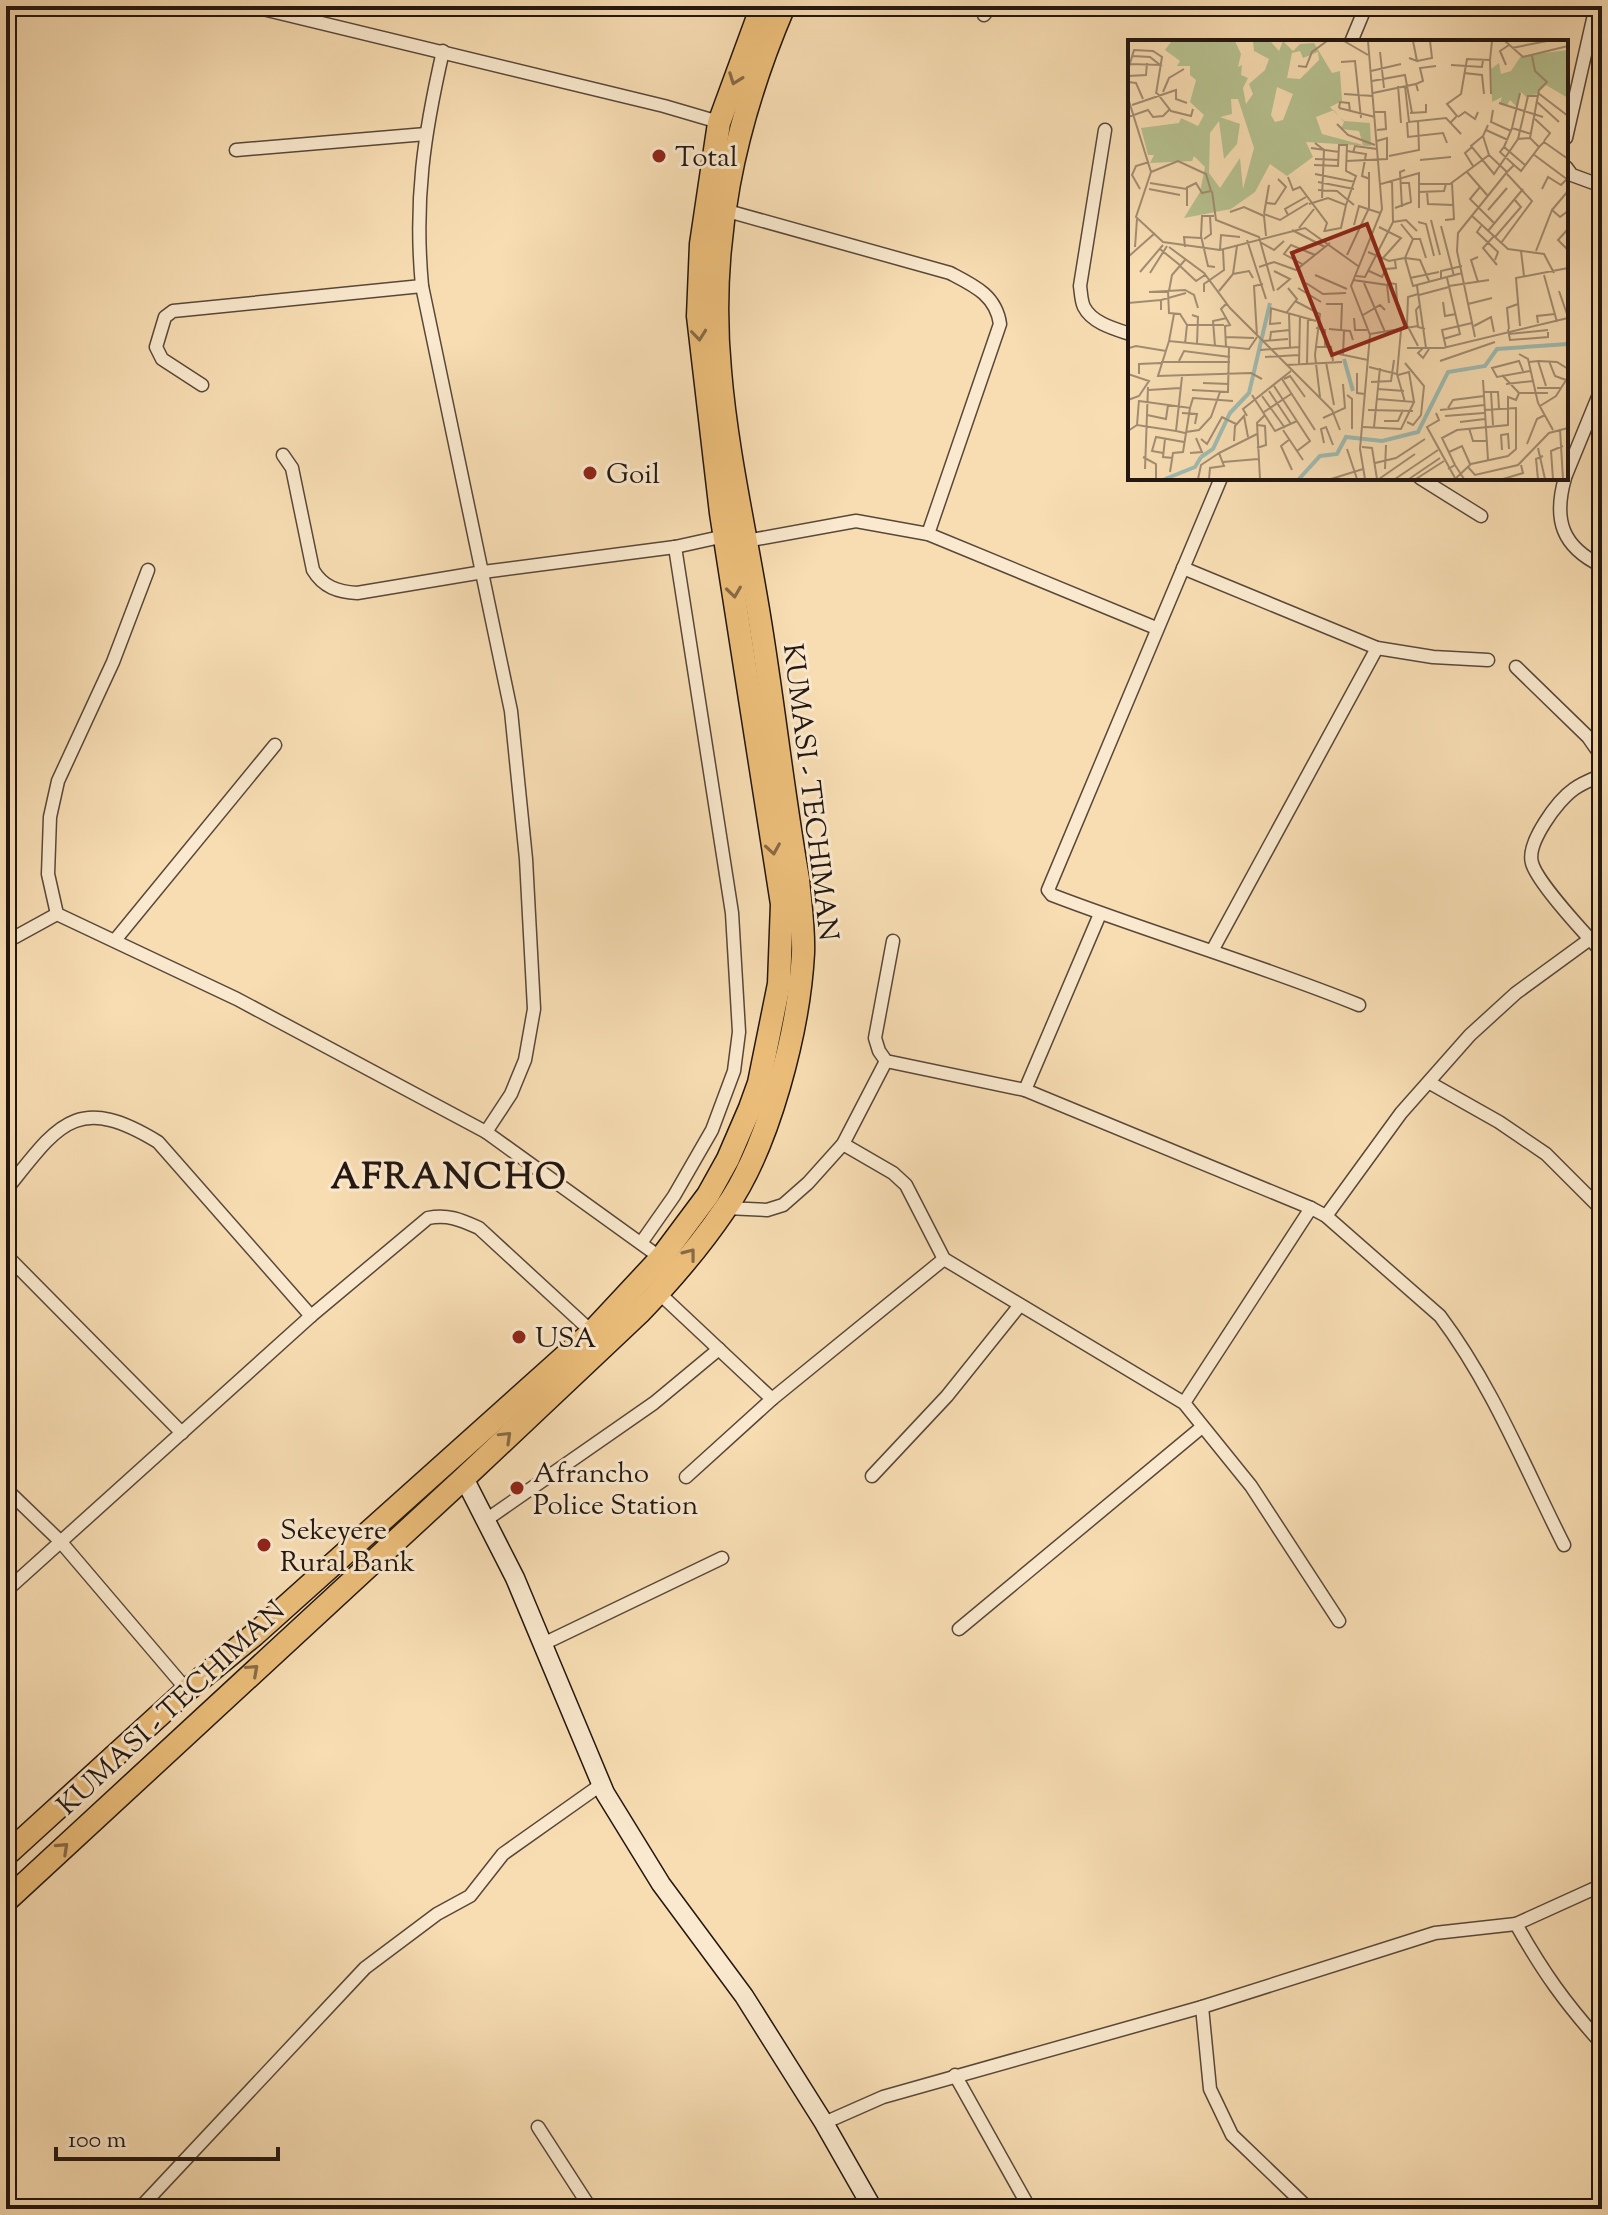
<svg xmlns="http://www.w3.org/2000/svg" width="1608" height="2215" viewBox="0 0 1608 2215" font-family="'Sorts Mill Goudy',serif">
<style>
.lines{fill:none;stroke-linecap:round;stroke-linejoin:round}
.street-casing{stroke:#584839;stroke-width:15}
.secondary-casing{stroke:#231610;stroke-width:21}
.highway-casing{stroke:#231610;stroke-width:25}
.street{stroke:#fae9ce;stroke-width:12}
.secondary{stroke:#fae9ce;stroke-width:18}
.highway{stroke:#ecbe7a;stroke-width:22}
.oneway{stroke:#886a45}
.poi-dot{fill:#8f2418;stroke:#fae9ce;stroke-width:3}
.labels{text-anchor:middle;stroke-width:6;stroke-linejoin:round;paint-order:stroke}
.poi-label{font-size:28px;fill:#231610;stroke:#fae9ce;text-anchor:start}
.street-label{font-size:28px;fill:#231610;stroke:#fae9ce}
.district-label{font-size:36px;font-weight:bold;letter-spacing:2px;fill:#231610;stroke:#fae9ce}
.inset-river{fill:none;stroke:#9ebbb2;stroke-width:4}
.inset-road{fill:none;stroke:#a38d72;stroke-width:2}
.view{fill:#8f2418;fill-opacity:0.15;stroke:#8f2418;stroke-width:4}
.inset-edge{fill:none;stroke:#231610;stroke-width:4}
</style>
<rect width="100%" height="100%" fill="#f8ddb3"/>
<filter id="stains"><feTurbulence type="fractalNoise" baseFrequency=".0025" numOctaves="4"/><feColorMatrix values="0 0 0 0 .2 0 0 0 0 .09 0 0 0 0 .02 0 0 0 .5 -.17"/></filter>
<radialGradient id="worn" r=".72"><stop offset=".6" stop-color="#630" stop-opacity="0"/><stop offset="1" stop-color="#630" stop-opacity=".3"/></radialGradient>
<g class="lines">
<defs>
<g id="street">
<path d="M 251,6 L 664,106 L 722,123"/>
<path d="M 984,15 L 991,6"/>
<path d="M 1351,42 L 1366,6"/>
<path d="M 443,51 C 424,134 414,200 422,286 L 511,711 L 526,859 L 534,1009 L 525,1060 L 511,1094 L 486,1132"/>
<path d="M 1105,130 L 1080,286 C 1081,292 1081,301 1084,307 C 1092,323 1115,329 1130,334"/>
<path d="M 1566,138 L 1596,6"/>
<path d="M 236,150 L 426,134"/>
<path d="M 1566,167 L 1572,175 L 1602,186"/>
<path d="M 724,210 L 950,273 C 973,285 996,295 1000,324 L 928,534"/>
<path d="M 202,385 L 162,359 L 156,347 L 165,317 L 173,311 L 422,286"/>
<path d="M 283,455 L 292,468 L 313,570 C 323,587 338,592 357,593 L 483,572 L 675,547 L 725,536"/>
<path d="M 1566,475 L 1602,387"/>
<path d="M 1221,478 L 1048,890 L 1052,895 C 1154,934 1258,964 1359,1005"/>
<path d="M 1420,478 L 1481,516"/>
<path d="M 1565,478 C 1553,520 1562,547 1602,566"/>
<path d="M 746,541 L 856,521 L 928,534 L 1156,628"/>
<path d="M 1183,568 L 1377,648 L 1433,657 L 1488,660"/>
<path d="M 148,570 L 113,662 L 58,781 L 50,817 L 48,874 L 57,914 L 237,999 L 486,1132 L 661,1258"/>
<path d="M 1516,667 L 1588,737 L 1602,757"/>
<path d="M 1602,775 C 1593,779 1582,783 1574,789 C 1558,800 1526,843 1532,863 C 1537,882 1587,936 1602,952"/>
<path d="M 116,939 L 275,745"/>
<path d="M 893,941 L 875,1038 L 879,1051 L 886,1061 L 1025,1090 L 1311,1208 L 1326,1216 L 1440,1316 C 1492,1385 1525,1468 1564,1545"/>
<path d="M 6,942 L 57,914"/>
<path d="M 1212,951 L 1377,648"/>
<path d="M 1430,1083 L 1499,1122 L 1546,1154 L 1602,1210"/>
<path d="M 1025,1090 L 1100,914"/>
<path d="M 843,1144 L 893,1173 L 906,1185 L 944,1259 L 1184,1403 L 1251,1486 L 1339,1621"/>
<path d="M 6,1190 C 57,1127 75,1091 158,1142 L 311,1316"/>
<path d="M 726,1208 L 767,1210 L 783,1205 L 808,1183 L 843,1144 L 886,1061"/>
<path d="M 1326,1216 L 1401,1113 L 1470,1035 L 1516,993 L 1590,939"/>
<path d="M 641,1243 L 674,1196 L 712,1130 L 734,1071 L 739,1032 L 732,913 L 675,547"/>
<path d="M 6,1255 L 182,1433"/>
<path d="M 659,1293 L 772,1399"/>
<path d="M 1184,1403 L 1311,1208"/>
<path d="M 872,1476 L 947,1396 L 1020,1305"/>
<path d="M 686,1477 L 772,1399 L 944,1259"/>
<path d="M 6,1489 L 60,1541 L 187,1690"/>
<path d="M 486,1520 L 654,1403 L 719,1349"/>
<path d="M 6,1591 L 311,1316 L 428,1218 C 448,1214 461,1220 479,1228 L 592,1332"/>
<path d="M 959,1629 L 1202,1427"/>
<path d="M 543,1644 L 722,1558"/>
<path d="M 1516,1924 C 1543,1972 1565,2003 1602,2044"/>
<path d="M 1202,2007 L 1210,2089 L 1232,2135 L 1309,2209"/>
<path d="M 955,2075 L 1030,2209"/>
<path d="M 824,2123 L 883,2097 L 1202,2007 L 1435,1933 L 1516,1924 L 1602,1885"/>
<path d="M 538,2127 L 591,2209"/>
<path d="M 139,2209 L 365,1968 L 437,1914 L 470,1896 L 503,1854 L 602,1784"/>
</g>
<path id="secondary" d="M 464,1478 L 515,1578 L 605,1793 L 661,1884 L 744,1996 L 824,2123 L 873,2209"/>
<g id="highway">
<path d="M 6,1855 L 187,1690 L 254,1635 L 592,1332 L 661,1258 L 708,1195 L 728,1159 L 750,1108 L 759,1083 L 779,984 L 782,904 L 721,513 L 698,316 L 701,244 L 719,123 L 762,6"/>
<path d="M 6,1901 L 464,1478 L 639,1313 C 670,1281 700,1246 725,1209 C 769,1147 799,1029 803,953 C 804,929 800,903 798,879 C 783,794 774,708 760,622 C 747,539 727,455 720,371 C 708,243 734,123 784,6"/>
</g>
</defs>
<use href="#street" class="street-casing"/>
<use href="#secondary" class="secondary-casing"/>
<use href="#highway" class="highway-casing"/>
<use href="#street" class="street"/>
<use href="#secondary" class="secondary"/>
<use href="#highway" class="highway"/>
</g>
<defs><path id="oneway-chevron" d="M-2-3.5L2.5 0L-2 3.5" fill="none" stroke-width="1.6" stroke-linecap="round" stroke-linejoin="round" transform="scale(2)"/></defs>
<g class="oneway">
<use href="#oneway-chevron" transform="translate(735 79) rotate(110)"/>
<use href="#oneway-chevron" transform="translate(699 335) rotate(84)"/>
<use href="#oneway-chevron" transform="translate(734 592) rotate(82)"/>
<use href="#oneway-chevron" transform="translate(773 849) rotate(81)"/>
<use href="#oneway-chevron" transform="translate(690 1254) rotate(-52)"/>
<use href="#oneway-chevron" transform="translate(506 1437) rotate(-44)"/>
<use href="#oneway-chevron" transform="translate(253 1670) rotate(-42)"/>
<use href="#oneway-chevron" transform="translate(63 1848) rotate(-43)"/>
</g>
<g class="poi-dot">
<circle cx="659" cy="156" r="8"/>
<circle cx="590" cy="473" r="8"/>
<circle cx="519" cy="1337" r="8"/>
<circle cx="517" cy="1488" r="8"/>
<circle cx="264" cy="1545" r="8"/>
</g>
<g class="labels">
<g class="poi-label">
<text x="675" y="166">Total</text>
<text x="606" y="483">Goil</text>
<text x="535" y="1347">USA</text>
<text x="533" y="1482">Afrancho<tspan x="533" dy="32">Police Station</tspan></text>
<text x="280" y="1539">Sekeyere<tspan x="280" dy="32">Rural Bank</tspan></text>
</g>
<g class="street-label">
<text transform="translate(812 792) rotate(83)" y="10">KUMASI - TECHIMAN</text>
<text transform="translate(170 1707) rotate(-43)" y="10">KUMASI - TECHIMAN</text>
</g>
<g class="district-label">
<text x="449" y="1188">AFRANCHO</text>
</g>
</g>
<g transform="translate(1128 40)">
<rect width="440" height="440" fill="#f8ddb3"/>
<path d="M 107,1 L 113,14 L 110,27 L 114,25 L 113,35 L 120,38 L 115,48 L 118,64 L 125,54 L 121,44 L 137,30 L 141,19 L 126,11 L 125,1 L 142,1 L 151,11 L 155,1 L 165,11 L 172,4 L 186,3 L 204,33 L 212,31 L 214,61 L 202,67 L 216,81 L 242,83 L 243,106 L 178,102 L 185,117 L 159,136 L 142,124 L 127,152 L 103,169 L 56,178 L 72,152 L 77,127 L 66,116 L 64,121 L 22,123 L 26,115 L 20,115 L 13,88 L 51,83 L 53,78 L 70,86 L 76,75 L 62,62 L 68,40 L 62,35 L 62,26 L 49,26 L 52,21 L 37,10 L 43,2 ZM 172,11 L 175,18 L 190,12 L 191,20 L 172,39 L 159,38 L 164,13 ZM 149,47 L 165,54 L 155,80 L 147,82 L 143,75 ZM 103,59 L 110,59 L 126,108 L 115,149 L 112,118 L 92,148 L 81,133 L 82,93 L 91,81 L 96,119 L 109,104 L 112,84 L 92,77 L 104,74 ZM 206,70 L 216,82 L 213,89 L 231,91 L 235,105 L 194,94 L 188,77 ZM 440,10 L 440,58 L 418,45 L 409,54 L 398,57 L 393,52 L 389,67 L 382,60 L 379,65 L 372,63 L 374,57 L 364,62 L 363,29 L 371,23 L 373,34 L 383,31 L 393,16 Z" fill="#b7c291" fill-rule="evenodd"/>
<path class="inset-river" d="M 216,319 L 225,351M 73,417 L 85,409 L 102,373 L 121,353 L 142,263M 37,439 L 67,427 L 73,417M 171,439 L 192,416 L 209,414 L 218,397 L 254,401 L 290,392 L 320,332 L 357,326 L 369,309 L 440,304"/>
<path class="inset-road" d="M 216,1 L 240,15M 377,1 L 395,17 L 440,6M 384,8 L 419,1M 252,12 L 256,48M 281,18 L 289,21 L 285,1M 362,20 L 363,54M 289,21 L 304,18 L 302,1M 213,22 L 227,21 L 233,78M 2,24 L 32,25 L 22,17 L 4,16M 323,25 L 354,27 L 355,20M 378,25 L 372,11 L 381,5M 170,26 L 178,27 L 184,12 L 199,1M 0,30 L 6,10 L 25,11 L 34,17 L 28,54M 243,31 L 273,24M 336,33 L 354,35 L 356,54M 0,36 L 18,35 L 19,23M 244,41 L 277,35 L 284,73M 0,42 L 8,43 L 15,59M 288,44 L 295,41 L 292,28 L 308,26M 270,46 L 273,83M 277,46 L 281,82 L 318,78 L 333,94M 35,52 L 41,38 L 56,29M 29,53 L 43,71 L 63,76 L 65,69M 245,53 L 288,44 L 290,51M 410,53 L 440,76M 216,54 L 245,56M 0,58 L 23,132 L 8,177 L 35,202 L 92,210 L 177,188 L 230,226M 409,62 L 431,82M 371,63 L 415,77M 4,65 L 48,50 L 48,59 L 59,63M 211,68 L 247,77M 211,68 L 212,62 L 221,63 L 222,72M 365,70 L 363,82 L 383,91M 247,72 L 257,72 L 258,89 L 249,90M 282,73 L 298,72 L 298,64M 0,77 L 20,70 L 25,77 L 35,76 L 41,70M 330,77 L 337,72 L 347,79 L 350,72M 407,79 L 422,93 L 416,101M 279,82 L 280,97 L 315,93 L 319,103M 323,82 L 329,76 L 319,64 L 333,54 L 339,19 L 362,20 L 364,1M 209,84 L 220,95 L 247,105M 360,85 L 355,96 L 361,115M 384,88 L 392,53M 358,90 L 380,100M 355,96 L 343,106 L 366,134 L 390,99 L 402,98M 390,99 L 400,56 L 409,56M 187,103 L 196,110 L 194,158M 344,107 L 337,113 L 345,126M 376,107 L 384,88 L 403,94M 411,107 L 416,102 L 440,119M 183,108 L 211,112M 219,111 L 238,114 L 234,136 L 242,139M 225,113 L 227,106 L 249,109M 405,114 L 440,140M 261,116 L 291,110 L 290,81M 187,119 L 211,120M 292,120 L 323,117M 218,121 L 259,119 L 259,98 L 249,101M 186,125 L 210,126 L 211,105 L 219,105 L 218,131 L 228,136 L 218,165M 386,125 L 393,131 L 411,107 L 402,98 L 411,50 L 419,42 L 407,31 L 404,16M 23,132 L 50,121 L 78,134 L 83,151M 339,132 L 359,155M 187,134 L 227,142M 160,137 L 165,150 L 172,147 L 199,183 L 196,192M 190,142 L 226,149M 22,143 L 59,149 L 59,166M 253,144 L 291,133 L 291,168M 291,144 L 322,144 L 361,115 L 379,132 L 386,125 L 372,112 L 376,107 L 397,125M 352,147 L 342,159 L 366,183M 58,148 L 68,143 L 74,153 L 83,151M 12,149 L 4,135 L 8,126 L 21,122M 21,149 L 52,155M 414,149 L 420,137 L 433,145 L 439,139M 190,150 L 209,151 L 226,165M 84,151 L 88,180 L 131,197 L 146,251M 291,152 L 316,151 L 318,144M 299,152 L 300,164 L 325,165M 139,163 L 147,164 L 158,147 L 150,139M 181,164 L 200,158 L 218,165 L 213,188 L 197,191M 274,167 L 272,132 L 277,130M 267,168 L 283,162 L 281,143 L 273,143M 360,170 L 379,148M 424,170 L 440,151M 102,172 L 116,167 L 136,176 L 138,196M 136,174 L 152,180 L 180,163M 136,174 L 141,145M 160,175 L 157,169 L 178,157M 343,175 L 380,209 L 416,214 L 426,233M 86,176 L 74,176 L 73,196 L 80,226 L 87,227M 303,180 L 312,215M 317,180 L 326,179 L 324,143M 265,182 L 278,180 L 289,191M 290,182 L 298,184 L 306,216M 273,184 L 285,199 L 292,199 L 298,218M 226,185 L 231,166 L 252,173M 313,186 L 326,236M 353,186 L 349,192 L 370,212 L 367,220M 251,187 L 273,198 L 255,218M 171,188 L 186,169M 440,189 L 430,200 L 440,210M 164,190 L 197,207M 360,191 L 395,149M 366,196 L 355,208 L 369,225M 367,197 L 393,167 L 386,159M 76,199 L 83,194 L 82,176M 285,199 L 277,218 L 292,220 L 301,241M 119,200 L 138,259M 132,202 L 146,210 L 156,201M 373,203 L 404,161 L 379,134M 7,207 L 9,179M 41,207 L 76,233 L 102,268 L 204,370 L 212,390M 57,207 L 56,197 L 73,198M 32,209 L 53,226M 92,210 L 93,195 L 112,197M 393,211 L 396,236M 408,211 L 424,170 L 432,177 L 440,171M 240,212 L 261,221 L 277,218 L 285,246 L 334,233M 219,215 L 241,168 L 241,132M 0,217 L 27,193M 174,224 L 156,214 L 163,205 L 187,215M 52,226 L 68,241 L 77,235M 131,227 L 146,222 L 168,230 L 202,203M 146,231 L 162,239 L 149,250M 241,231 L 254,237 L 258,229 L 268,228 L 267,221M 12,232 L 35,205M 22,233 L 39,206M 105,234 L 109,206M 187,235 L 219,249M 416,235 L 429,282M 228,236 L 237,237 L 265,182 L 264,141M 282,238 L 311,232M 313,239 L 313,231 L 334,226M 225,240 L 259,245 L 261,263M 350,242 L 343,220 L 350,217M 178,243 L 195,254 L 218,253M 236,243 L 257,292M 261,243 L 268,244 L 269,262M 289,246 L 298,308M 321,246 L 361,240M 170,248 L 193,262M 40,251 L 41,273 L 52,274 L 59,285 L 57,304M 41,251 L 44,235 L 57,220M 91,251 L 105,234 L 121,231 L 125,238M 431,251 L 440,277M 21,252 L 57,250 L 66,255 L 70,268M 76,252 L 76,244 L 96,230 L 95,210M 291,255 L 321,247M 167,261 L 192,274 L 187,315 L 192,357M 315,262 L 317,276 L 328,274M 0,263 L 33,260M 198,264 L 214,264 L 213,291M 340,264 L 364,258M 292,265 L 288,270 L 290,287 L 297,289M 142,268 L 188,281M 143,269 L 142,284 L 153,283M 33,270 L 33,260 L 58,253M 159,272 L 169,259 L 160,248M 161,273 L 162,307M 64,275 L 70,277 L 69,304M 235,275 L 252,265 L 257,270M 226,278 L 227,290 L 239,290M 410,283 L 409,276 L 427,274M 59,285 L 96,285M 346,286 L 363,277 L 366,292M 392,286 L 388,238 L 440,228M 188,288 L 197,290 L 197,306M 201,289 L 222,291 L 225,300M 380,289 L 382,300 L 420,297 L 420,292M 381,289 L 379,268 L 390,264M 242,294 L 290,286M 381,294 L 420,290M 129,296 L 126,246 L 135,244M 98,297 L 126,298M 347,297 L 329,211 L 330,193 L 379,132M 315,299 L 332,294 L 319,238M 142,300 L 143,292 L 162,290M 41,301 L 46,274M 135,301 L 160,299M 87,306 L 85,281 L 99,278M 290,306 L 279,285 L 280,257 L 290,254M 98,307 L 97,286 L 102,285 L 93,269 L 99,263M 101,307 L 41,301 L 30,336 L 123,333 L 134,339M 188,307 L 203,307 L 205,321M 279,308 L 315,308 L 440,278M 295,308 L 290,313 L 295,318 L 301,309M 318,308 L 314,290 L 344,283M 132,310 L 171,307M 211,314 L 240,320M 391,314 L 400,319 L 410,363 L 425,390M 215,315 L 216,291M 137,317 L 171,315M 0,318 L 1,308 L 8,306 L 38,311M 51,321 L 56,311 L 102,317M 312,321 L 367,302M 410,321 L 429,322 L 440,329M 421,321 L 427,336 L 438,340M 33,322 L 102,322M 198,322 L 206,365M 401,322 L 410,321 L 418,346M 277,323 L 296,346 L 293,375 L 285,385 L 279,382M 171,324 L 172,276M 179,324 L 180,278M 158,325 L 214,322M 241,327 L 269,334 L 277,362M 395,331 L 391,321 L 364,328 L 369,337 L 402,331M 229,333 L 229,353 L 237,354M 0,334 L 21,341 L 11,356 L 0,360M 11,334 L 11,324 L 33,323M 269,334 L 273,290M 374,335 L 391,353 L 420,353M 54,337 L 48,391 L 57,393M 154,339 L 187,390M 156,339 L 162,336 L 177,357M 355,340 L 360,420M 243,342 L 263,341 L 266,320M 75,343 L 101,344M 378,344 L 406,341M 146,346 L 182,401 L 169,411M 409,348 L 434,348M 250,349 L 276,351M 21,350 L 52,348M 64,350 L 100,352 L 101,307 L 121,309 L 129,297M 141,351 L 163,384M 356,352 L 370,352 L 371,369M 363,352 L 365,385M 124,355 L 147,391 L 169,381M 219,355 L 224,359 L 224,389M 134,356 L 157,388M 249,359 L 286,362 L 281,332 L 270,335M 11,361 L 62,368 L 65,358 L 105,361M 412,366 L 428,356 L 440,337M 320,368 L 325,360 L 356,356M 240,370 L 285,371M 312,370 L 356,365M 136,372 L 163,354M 54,373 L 69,374 L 67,384M 308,373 L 311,380 L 299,387 L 327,438M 19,375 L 38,379 L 40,365M 119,376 L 115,369 L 163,331M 317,376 L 356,373M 195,378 L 217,368 L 215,344M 256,381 L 270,381 L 275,370M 332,382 L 357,379M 9,385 L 11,360M 129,385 L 137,386 L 138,405 L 129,408M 235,387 L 273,389 L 286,362M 246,387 L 252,328M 341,388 L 345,401 L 358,401M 432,389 L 435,439M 155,390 L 175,420M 0,391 L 9,385 L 48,391M 58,392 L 71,390 L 83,377 L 92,352M 37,399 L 35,417 L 45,418M 73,399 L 79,404 L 94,377 L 108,384M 162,399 L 153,406 L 164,430M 106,401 L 107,386 L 116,376 L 120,397M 196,403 L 193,389 L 198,387 L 205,405M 399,404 L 409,379 L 417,375M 234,407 L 244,408 L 249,439M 410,408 L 417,439M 219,409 L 229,439M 374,410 L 373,395 L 380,394 L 381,409M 321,412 L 334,406 L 342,424M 35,413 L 24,411 L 28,397 L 56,402M 62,413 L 74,412 L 68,398M 15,417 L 28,424 L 28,439M 95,422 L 130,419M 247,423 L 268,418 L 297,399M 327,425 L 314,398 L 329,390 L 380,385 L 380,357 L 388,360 L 391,353M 340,427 L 347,435 L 390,425 L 421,393 L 440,388M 17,429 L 20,347M 257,429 L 258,405M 320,429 L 327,425 L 336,439M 42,432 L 45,413 L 55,412 L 62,368M 70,439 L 73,425 L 91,413M 81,439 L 82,428 L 96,426 L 91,413 L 129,394M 132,439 L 129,383 L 137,375M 203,439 L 235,429M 237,439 L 232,409 L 242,295 L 223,246 L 254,169 L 240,1M 251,439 L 287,414M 267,439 L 310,410M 281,439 L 312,418M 288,439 L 316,421M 327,439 L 343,424 L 380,416 L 388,409 L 388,368 L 356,370M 375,439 L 395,433 L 393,425M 410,439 L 408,419 L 415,416M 425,439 L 423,411 L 435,406"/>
<path class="view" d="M 239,184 L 278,287 L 204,315 L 164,213 Z"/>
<rect width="440" height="440" class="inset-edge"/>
</g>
<rect width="1608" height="2215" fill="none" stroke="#f8ddb3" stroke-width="32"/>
<rect x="8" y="8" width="1592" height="2199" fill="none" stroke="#231610" stroke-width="4"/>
<rect x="16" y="16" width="1576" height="2183" fill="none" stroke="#231610" stroke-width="2"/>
<path d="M56 2147v12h222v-12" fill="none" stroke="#231610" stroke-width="4"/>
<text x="68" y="2147" font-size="24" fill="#231610" stroke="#fae9ce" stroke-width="6" paint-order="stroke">100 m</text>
<rect width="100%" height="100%" filter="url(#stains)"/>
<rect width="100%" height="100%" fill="url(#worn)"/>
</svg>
